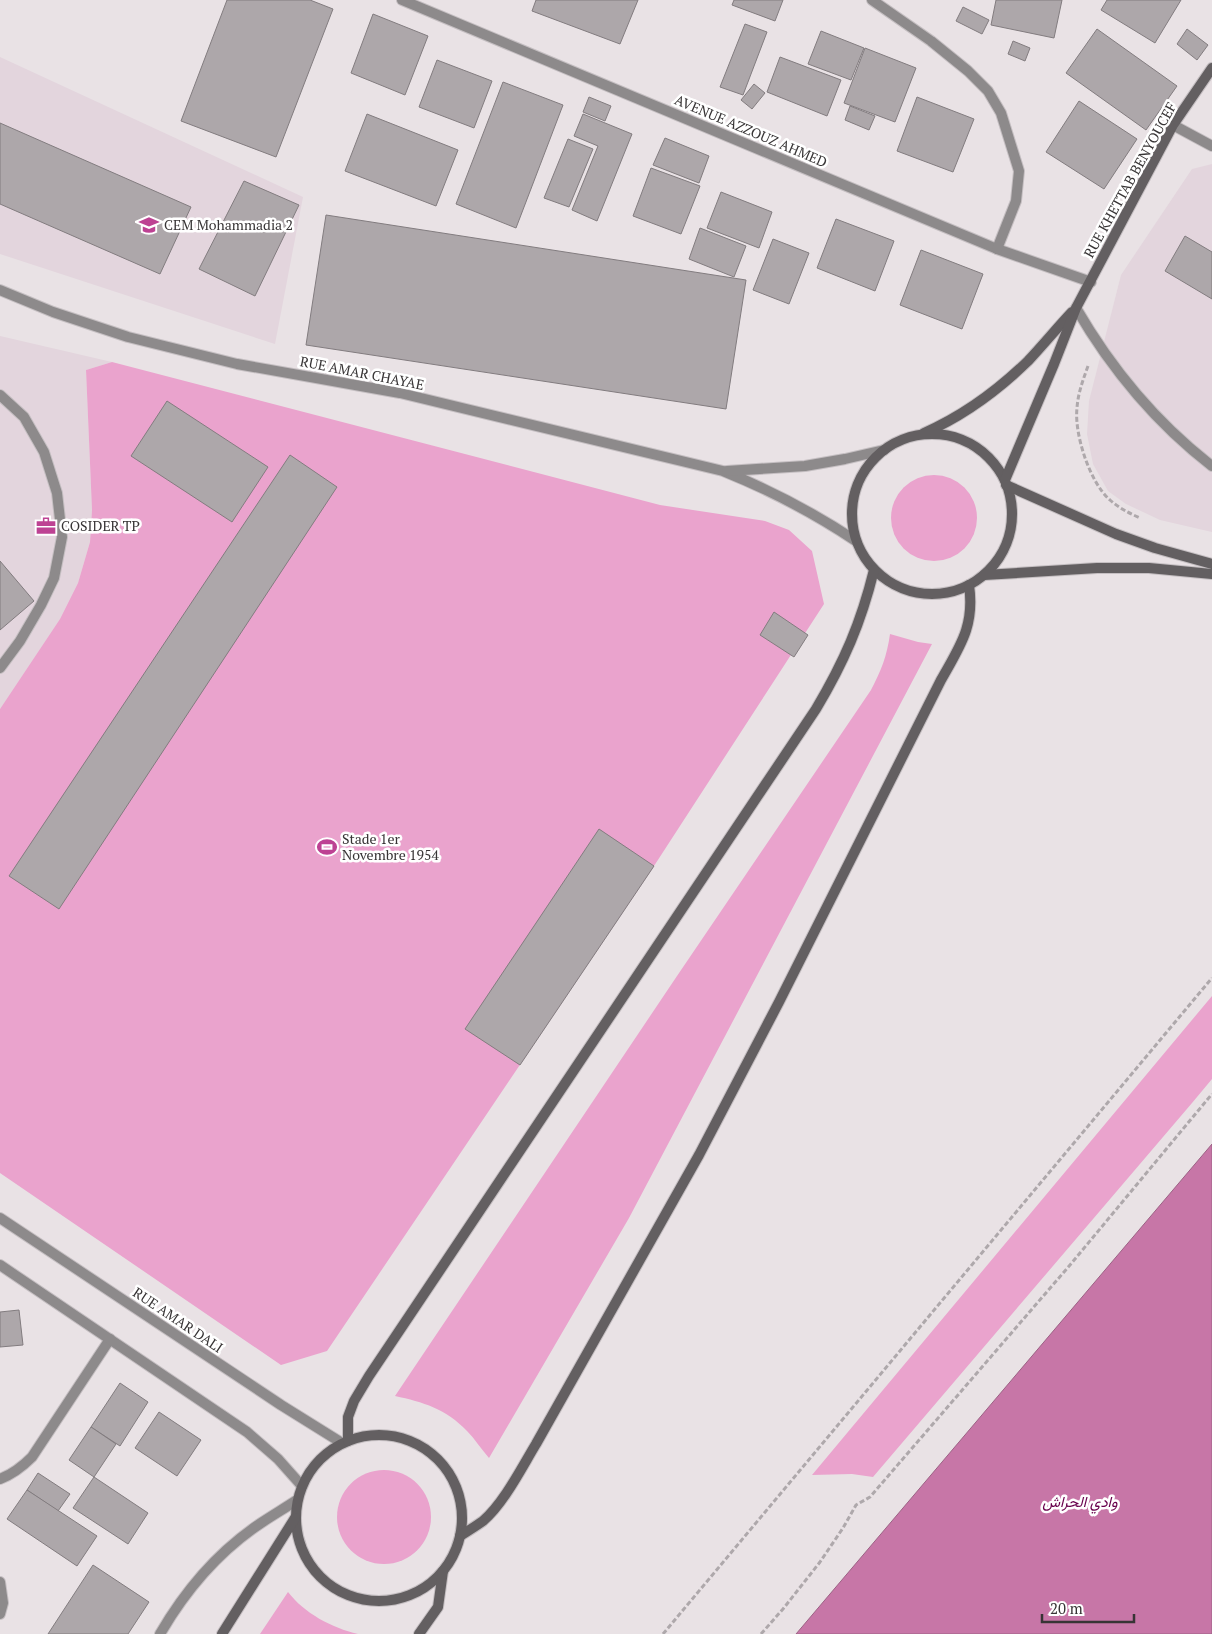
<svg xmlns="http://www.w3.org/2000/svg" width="1212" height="1634" viewBox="0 0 1212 1634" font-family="'PT Serif',Vazirmatn,serif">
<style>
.built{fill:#e3d5dd}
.green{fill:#eaa3cd}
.water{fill:#c776a7;stroke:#9c6285}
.building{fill:#ada7aa;stroke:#827c7f}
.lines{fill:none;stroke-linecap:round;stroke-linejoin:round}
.service-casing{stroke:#c5bfc2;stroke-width:12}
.minor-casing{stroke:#c5bfc2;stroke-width:12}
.tertiary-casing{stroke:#c5bfc2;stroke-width:12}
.secondary-casing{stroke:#c5bfc2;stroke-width:12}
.path{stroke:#aea8ab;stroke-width:3;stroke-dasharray:5 2.5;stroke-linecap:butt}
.service{stroke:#8d8a8b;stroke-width:10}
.minor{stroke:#8d8a8b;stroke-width:10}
.tertiary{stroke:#8d8a8b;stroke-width:10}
.secondary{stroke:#635f61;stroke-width:10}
.labels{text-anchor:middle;stroke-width:5;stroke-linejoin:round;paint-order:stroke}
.street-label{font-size:14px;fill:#373435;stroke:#fff}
.poi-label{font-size:14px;fill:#373435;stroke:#fff;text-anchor:start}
.water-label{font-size:15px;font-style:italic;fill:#68004c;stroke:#fff}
</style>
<rect width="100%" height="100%" fill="#e9e2e5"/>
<g class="built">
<path d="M 0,57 L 303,197 L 275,344 L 0,254 Z"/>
<path d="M 1212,164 L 1212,532 L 1160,520 L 1126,504 L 1108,491 L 1093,464 L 1087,434 L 1089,401 L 1121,275 L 1192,169 Z"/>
<path d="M 0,336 L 112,362 L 86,370 L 92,510 L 90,542 L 78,583 L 60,619 L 0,709 Z"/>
</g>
<g class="green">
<path d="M 112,362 L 660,505 L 765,521 L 789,530 L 812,551 L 824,604 L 654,866 L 327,1351 L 281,1365 L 0,1173 L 0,709 L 60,619 L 78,583 L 90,542 L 92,510 L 86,370 Z"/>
<circle cx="934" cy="518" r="43"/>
<path d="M 890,634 L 918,642 L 932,644 L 629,1218 L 489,1458 C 481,1449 475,1439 467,1431 C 446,1409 423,1402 395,1396 L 677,976 L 871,690 C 881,671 887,656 890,634 Z"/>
<path d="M 1212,996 L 1212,1079 L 1192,1103 L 873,1477 L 852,1474 L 812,1475 Z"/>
<circle cx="384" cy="1517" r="47"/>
<path d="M 288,1592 C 304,1613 332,1628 358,1634 L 260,1634 Z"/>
</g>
<path class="water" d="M 1212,1144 L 1212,1634 L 796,1634 Z"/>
<g class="building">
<path d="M 227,0 L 310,0 L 333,9 L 276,157 L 181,121 Z"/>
<path d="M 536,0 L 638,0 L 620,44 L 532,11 Z"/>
<path d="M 734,0 L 783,0 L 775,21 L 732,5 Z"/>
<path d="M 996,0 L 1062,0 L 1054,38 L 991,25 Z"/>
<path d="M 1107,0 L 1181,0 L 1155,43 L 1101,10 Z"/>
<path d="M 963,7 L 989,20 L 982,34 L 956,21 Z"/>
<path d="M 373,14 L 428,36 L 405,95 L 351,73 Z"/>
<path d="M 745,24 L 767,32 L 743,95 L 720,87 Z"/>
<path d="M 1097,29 L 1177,86 L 1146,130 L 1066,73 Z"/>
<path d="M 1187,29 L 1208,45 L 1197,60 L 1177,44 Z"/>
<path d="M 821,31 L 864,48 L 851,80 L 808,64 Z"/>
<path d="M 1013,41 L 1030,48 L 1025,61 L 1008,54 Z"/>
<path d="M 865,48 L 916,68 L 895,122 L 844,103 Z"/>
<path d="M 780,57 L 841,80 L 827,116 L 767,92 Z"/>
<path d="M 437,60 L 492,81 L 474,128 L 419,107 Z"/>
<path d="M 503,82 L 563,105 L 516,228 L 456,204 Z"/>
<path d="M 754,84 L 765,93 L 752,109 L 741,100 Z"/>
<path d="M 589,97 L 611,106 L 605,121 L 583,112 Z"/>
<path d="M 917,97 L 974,119 L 953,172 L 897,151 Z"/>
<path d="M 1079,101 L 1137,139 L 1104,189 L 1046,152 Z"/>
<path d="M 850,106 L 875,116 L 869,130 L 845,120 Z"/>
<path d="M 367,114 L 458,150 L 436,206 L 345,171 Z"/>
<path d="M 583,114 L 632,134 L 597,221 L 572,210 L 598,146 L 574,136 Z"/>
<path d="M 0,123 L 191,207 L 160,274 L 0,204 Z"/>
<path d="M 665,138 L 709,156 L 699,183 L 653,165 Z"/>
<path d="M 568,139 L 593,149 L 569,207 L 544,198 Z"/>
<path d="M 651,168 L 700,186 L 681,234 L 633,216 Z"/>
<path d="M 244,181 L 299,205 L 255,296 L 199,269 Z"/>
<path d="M 721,192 L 772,212 L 759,248 L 707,228 Z"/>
<path d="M 326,215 L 746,280 L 726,409 L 306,345 Z"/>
<path d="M 836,219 L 894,241 L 875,291 L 817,268 Z"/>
<path d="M 700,228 L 746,246 L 734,277 L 689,259 Z"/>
<path d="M 1185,236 L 1212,252 L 1212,299 L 1165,271 Z"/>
<path d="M 773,239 L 809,253 L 789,304 L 753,290 Z"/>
<path d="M 921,250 L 983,274 L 962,329 L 900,305 Z"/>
<path d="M 167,401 L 268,467 L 232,522 L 131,456 Z"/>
<path d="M 290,455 L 337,487 L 59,909 L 9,876 Z"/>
<path d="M 0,561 L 34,601 L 0,630 Z"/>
<path d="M 774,612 L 808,635 L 794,657 L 760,635 Z"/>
<path d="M 599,829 L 654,866 L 520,1065 L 465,1029 Z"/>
<path d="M 19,1310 L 23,1345 L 0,1347 L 0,1312 Z"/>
<path d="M 120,1383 L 148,1402 L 120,1446 L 91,1427 Z"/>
<path d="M 159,1412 L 201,1440 L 177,1476 L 135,1448 Z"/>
<path d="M 91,1427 L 116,1444 L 94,1477 L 69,1460 Z"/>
<path d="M 38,1473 L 70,1494 L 58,1511 L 27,1490 Z"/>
<path d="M 94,1477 L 148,1513 L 128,1544 L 73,1508 Z"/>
<path d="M 27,1490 L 97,1536 L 77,1566 L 7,1519 Z"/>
<path d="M 93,1565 L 149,1602 L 128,1634 L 48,1634 Z"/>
</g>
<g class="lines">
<defs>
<g id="service">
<path d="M 1173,125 L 1212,146"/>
<path d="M 1076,308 C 1112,370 1155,422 1212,466"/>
<path d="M 0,395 L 24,417 L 44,452 L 57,493 L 62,537 L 54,578 L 41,605 L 20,641 L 0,668"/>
</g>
<g id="minor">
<path d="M 402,0 L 997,249 L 1091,282"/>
<path d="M 872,0 L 931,41 L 968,71 L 988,91 L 1001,113 L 1019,171 L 1016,201 L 997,249"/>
<path d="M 0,290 L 53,312 L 128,337 L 237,364 L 400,393 L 723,471 C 770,490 814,513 856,541"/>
<path d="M 727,471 L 805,466 L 845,459 L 884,450"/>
<path d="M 0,1479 C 13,1474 22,1467 32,1457 L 110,1339"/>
<path d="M 0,1582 L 3,1603 L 0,1614"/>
<path d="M 160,1634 C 185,1591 219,1551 261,1523 C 273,1515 285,1508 297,1500"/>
</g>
<g id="tertiary">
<path d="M 0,1218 L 281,1405 L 342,1443"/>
<path d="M 0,1265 L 247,1432 L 278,1459 L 302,1486"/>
</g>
<g id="secondary">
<path d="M 924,433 C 963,416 997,391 1028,361 C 1043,345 1057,328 1072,312"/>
<circle cx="932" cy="514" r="80"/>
<path d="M 1005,480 L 1054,364 L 1076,308 L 1173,125 L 1212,68"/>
<path d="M 1006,485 L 1116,534 L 1155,548 L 1212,564"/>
<path d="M 984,575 L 1097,568 L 1149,568 L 1212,574"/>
<circle cx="379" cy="1518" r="83"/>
<path d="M 348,1441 L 348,1417 L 354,1401 L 369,1376 L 816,709 C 844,662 861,623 874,570"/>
<path d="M 460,1536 C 468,1531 476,1526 483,1521 C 504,1503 522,1467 536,1444 L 699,1155 L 779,1002 L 941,680 C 960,646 975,626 969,585"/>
<path d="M 222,1634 L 295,1518"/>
<path d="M 419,1634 L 438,1607 L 443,1571"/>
</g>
</defs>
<use href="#service" class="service-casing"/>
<use href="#minor" class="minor-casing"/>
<use href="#tertiary" class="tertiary-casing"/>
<use href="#secondary" class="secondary-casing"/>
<g class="path">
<path d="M 1088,366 C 1083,380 1078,393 1077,408 C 1074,434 1090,483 1110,500 C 1119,508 1129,513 1140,518"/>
<path d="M 663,1634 L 1212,978"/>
<path d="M 761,1634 L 783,1609 L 820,1562 L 843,1528 L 856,1505 L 870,1497 L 1070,1265 L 1212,1094"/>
</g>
<use href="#service" class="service"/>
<use href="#minor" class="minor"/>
<use href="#tertiary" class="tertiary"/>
<use href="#secondary" class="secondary"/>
</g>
<defs>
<symbol id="school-bare" viewBox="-9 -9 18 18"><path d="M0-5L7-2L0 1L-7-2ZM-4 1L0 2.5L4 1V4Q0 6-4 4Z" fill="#bd4293" stroke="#fff" stroke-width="2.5" paint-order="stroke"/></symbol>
<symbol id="office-bare" viewBox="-9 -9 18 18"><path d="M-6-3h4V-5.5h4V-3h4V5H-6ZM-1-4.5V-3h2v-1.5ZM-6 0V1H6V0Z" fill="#bd4293" stroke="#fff" stroke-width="2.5" paint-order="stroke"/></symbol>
<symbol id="stadium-bare" viewBox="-9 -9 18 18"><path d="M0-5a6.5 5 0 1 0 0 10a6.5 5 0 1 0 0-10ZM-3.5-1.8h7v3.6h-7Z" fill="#bd4293" stroke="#fff" stroke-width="2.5" paint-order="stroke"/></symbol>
</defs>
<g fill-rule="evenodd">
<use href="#school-bare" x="135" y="211" width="28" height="28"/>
<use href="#office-bare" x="32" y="512" width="28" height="28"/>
<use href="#stadium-bare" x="313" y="833" width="28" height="28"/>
</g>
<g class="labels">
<g class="street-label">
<text transform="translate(751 131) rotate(23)" y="5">AVENUE AZZOUZ AHMED</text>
<text transform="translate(1130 180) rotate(-61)" y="5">RUE KHETTAB BENYOUCEF</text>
<text transform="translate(362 373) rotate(11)" y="5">RUE AMAR CHAYAE</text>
<text transform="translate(178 1320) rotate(34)" y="5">RUE AMAR DALI</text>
</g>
<g class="poi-label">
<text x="164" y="230">CEM Mohammadia 2</text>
<text x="61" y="531">COSIDER TP</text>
<text x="342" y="844">Stade 1er<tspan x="342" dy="16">Novembre 1954</tspan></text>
</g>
<g class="water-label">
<text x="1080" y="1507">وادي الحراش</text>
</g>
</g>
<path d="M1042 1614v8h92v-8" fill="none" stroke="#373435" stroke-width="2.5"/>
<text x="1050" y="1614" font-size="15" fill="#373435" stroke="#ffffff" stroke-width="4" paint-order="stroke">20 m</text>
</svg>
